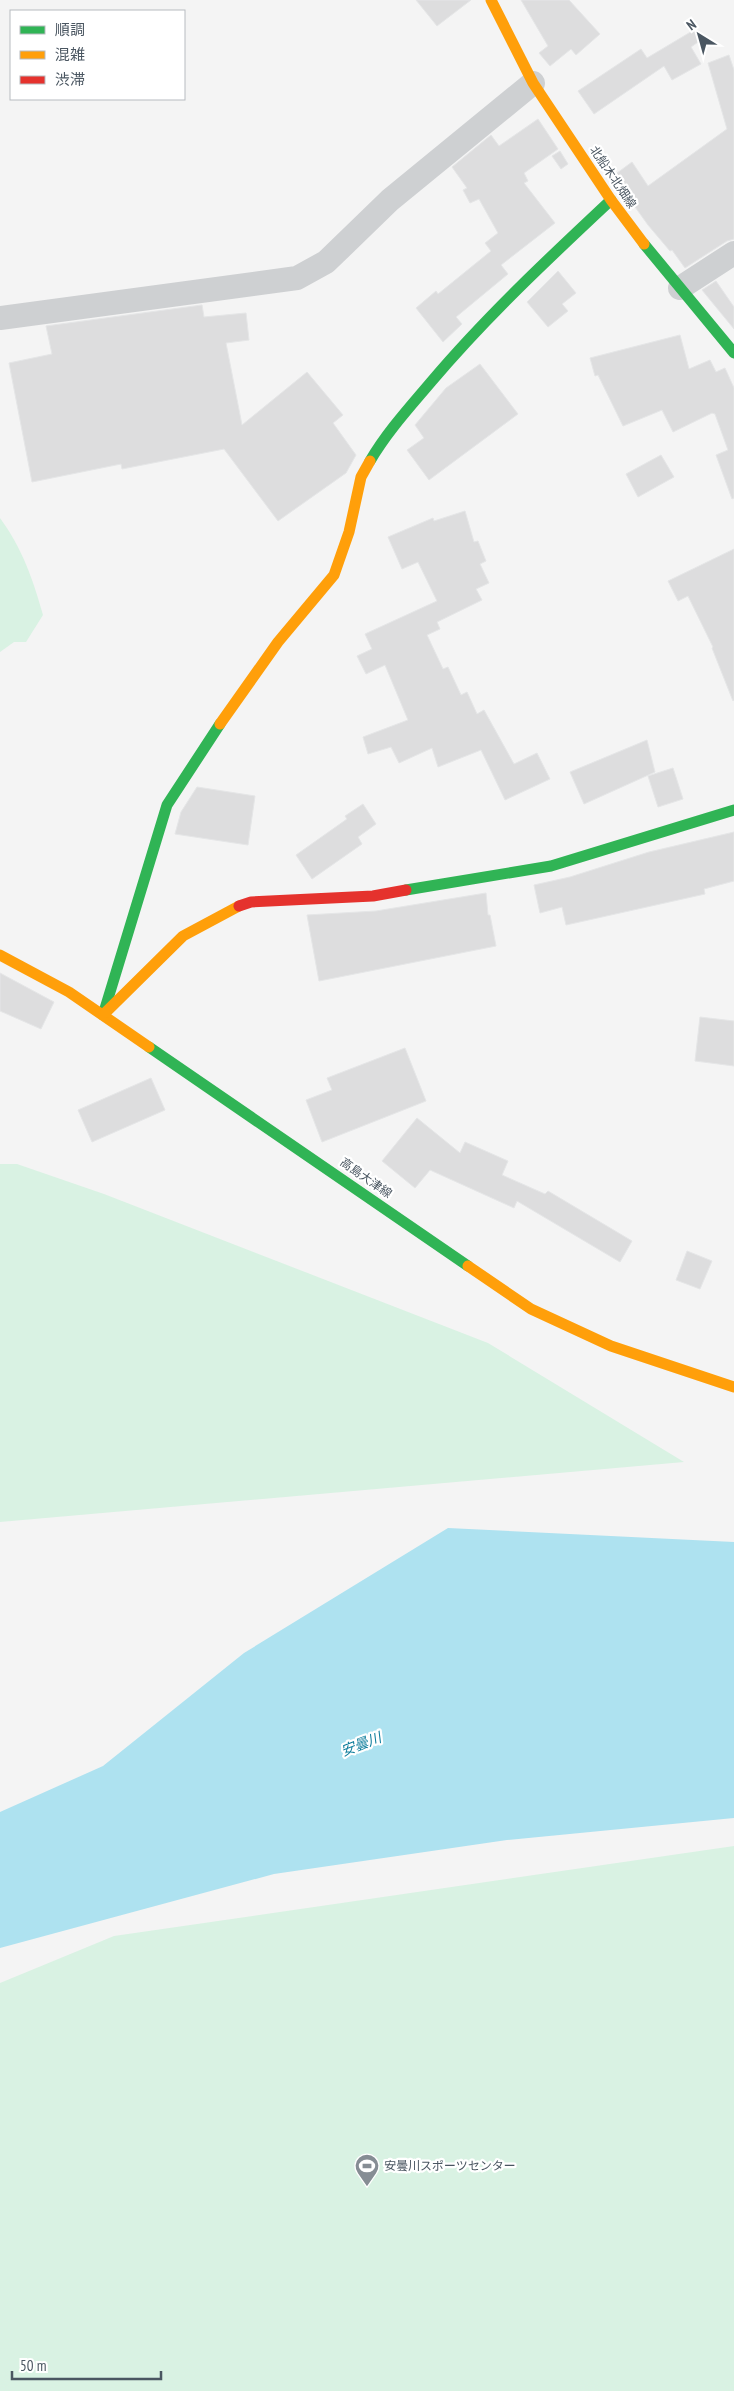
<svg xmlns="http://www.w3.org/2000/svg" width="734" height="2391" viewBox="0 0 734 2391" font-family="'PT Sans Narrow','Noto Sans JP',sans-serif">
<style>
.green{fill:#d9f2e3}
.water{fill:#aee2f0}
.building{fill:#ddddde;stroke:#e5e6e7}
.lines{fill:none;stroke-linecap:round;stroke-linejoin:round}
.street{stroke:#ced0d2;stroke-width:24}
.fast{stroke:#30b455;stroke-width:11}
.slow{stroke:#ff9f0a;stroke-width:11}
.jam{stroke:#e5322d;stroke-width:11}
.labels{text-anchor:middle;stroke-width:4.5;stroke-linejoin:round;paint-order:stroke}
.street-label{font-size:12px;fill:#4a5661;stroke:#fff}
.poi-label{font-size:12px;fill:#4a5661;stroke:#fff;text-anchor:start}
.water-label{font-size:14px;font-style:italic;fill:#0c7c9b;stroke:#fff}
</style>
<rect width="100%" height="100%" fill="#f4f4f4"/>
<g class="green">
<path d="M 0,518 C 22,548 33,579 43,615 L 26,642 L 14,642 L 0,652 Z"/>
<path d="M 0,1164 L 17,1164 L 104,1194 L 488,1343 L 684,1462 L 0,1522 Z"/>
<path d="M 734,1846 L 734,2391 L 0,2391 L 0,1983 L 114,1936 Z"/>
</g>
<path class="water" d="M 448,1528 L 734,1542 L 734,1818 L 507,1840 L 274,1874 L 0,1948 L 0,1812 L 103,1766 L 244,1653 Z"/>
<g class="building">
<path d="M 416,0 L 471,0 L 437,26 Z"/>
<path d="M 521,0 L 569,0 L 600,34 L 576,55 L 571,49 L 550,66 L 539,53 L 548,46 Z"/>
<path d="M 694,30 L 701,40 L 691,47 L 701,64 L 672,80 L 664,66 L 594,114 L 578,91 L 641,49 L 647,58 Z"/>
<path d="M 729,55 L 734,70 L 734,239 L 727,241 L 685,268 L 672,250 L 670,251 L 648,225 L 613,176 L 632,162 L 648,186 L 727,129 L 708,63 Z"/>
<path d="M 538,119 L 558,149 L 524,173 L 528,181 L 524,183 L 555,223 L 501,265 L 508,274 L 456,317 L 462,324 L 443,342 L 416,308 L 436,291 L 438,294 L 491,251 L 485,243 L 498,233 L 479,199 L 470,203 L 463,190 L 467,188 L 452,167 L 491,135 L 499,146 Z"/>
<path d="M 560,151 L 568,164 L 561,169 L 552,156 Z"/>
<path d="M 558,271 L 576,293 L 562,304 L 568,311 L 548,327 L 527,302 Z"/>
<path d="M 716,281 L 734,307 L 734,329 L 702,290 Z"/>
<path d="M 202,305 L 204,317 L 246,313 L 249,340 L 226,343 L 242,425 L 307,372 L 343,415 L 333,423 L 356,455 L 346,473 L 278,521 L 224,449 L 122,469 L 121,464 L 32,482 L 9,363 L 52,354 L 46,326 Z"/>
<path d="M 680,335 L 689,369 L 710,360 L 716,372 L 725,368 L 734,388 L 734,498 L 732,499 L 716,455 L 728,450 L 715,414 L 712,413 L 673,432 L 662,410 L 623,426 L 598,375 L 595,376 L 590,358 Z"/>
<path d="M 480,364 L 518,414 L 429,480 L 407,450 L 424,438 L 415,425 L 446,388 Z"/>
<path d="M 661,455 L 674,477 L 638,497 L 626,474 Z"/>
<path d="M 465,511 L 474,542 L 478,541 L 486,561 L 480,564 L 489,583 L 476,589 L 482,600 L 437,622 L 440,629 L 427,635 L 443,669 L 448,667 L 461,695 L 467,692 L 477,714 L 484,710 L 514,764 L 537,753 L 550,779 L 505,800 L 481,750 L 438,767 L 432,748 L 399,763 L 391,747 L 368,754 L 363,737 L 408,720 L 385,665 L 366,674 L 357,656 L 372,649 L 365,634 L 437,601 L 418,562 L 402,569 L 388,537 L 433,518 L 434,521 Z"/>
<path d="M 734,549 L 734,700 L 733,701 L 712,648 L 713,647 L 688,596 L 678,601 L 668,581 Z"/>
<path d="M 647,740 L 655,772 L 584,804 L 570,772 Z"/>
<path d="M 673,768 L 683,799 L 658,807 L 648,776 Z"/>
<path d="M 197,787 L 255,796 L 248,845 L 175,834 L 181,812 Z"/>
<path d="M 363,804 L 376,824 L 358,837 L 362,844 L 312,879 L 296,855 L 347,819 L 345,816 Z"/>
<path d="M 734,832 L 734,881 L 704,889 L 705,894 L 566,925 L 562,907 L 540,913 L 534,885 L 570,877 L 649,852 Z"/>
<path d="M 486,893 L 488,915 L 490,915 L 496,946 L 319,981 L 307,915 L 376,911 Z"/>
<path d="M 0,973 L 54,1002 L 41,1029 L 0,1011 Z"/>
<path d="M 700,1017 L 734,1021 L 734,1066 L 695,1061 Z"/>
<path d="M 405,1048 L 426,1101 L 322,1142 L 306,1100 L 332,1090 L 327,1078 Z"/>
<path d="M 151,1078 L 165,1110 L 92,1142 L 78,1110 Z"/>
<path d="M 417,1118 L 460,1153 L 465,1142 L 508,1161 L 502,1175 L 545,1194 L 548,1191 L 632,1241 L 620,1262 L 517,1201 L 514,1208 L 430,1170 L 415,1188 L 382,1161 Z"/>
<path d="M 687,1251 L 712,1261 L 700,1289 L 676,1280 Z"/>
</g>
<g class="lines">
<g class="street">
<path d="M 680,288 L 734,253"/>
<path d="M 0,318 L 297,278 L 326,262 L 390,200 L 533,83"/>
</g>
<g class="fast">
<path d="M 644,244 L 734,353"/>
<path d="M 370,461 C 387,432 409,408 431,382 C 486,317 549,258 611,200"/>
<path d="M 406,890 L 551,866 L 734,810"/>
<path d="M 103,1015 L 167,805 L 220,724"/>
<path d="M 149,1047 L 468,1266"/>
</g>
<g class="slow">
<path d="M 491,0 L 533,83 L 611,200 L 644,244"/>
<path d="M 220,724 L 278,642 L 334,575 L 349,532 L 361,477 L 370,461"/>
<path d="M 0,955 L 69,992 L 149,1047"/>
<path d="M 106,1012 L 183,936 L 239,906"/>
<path d="M 468,1266 L 531,1309 L 611,1346 L 734,1387"/>
</g>
<path class="jam" d="M 239,906 L 251,902 L 373,896 L 406,890"/>
</g>
<defs>
<symbol id="stadium-pin" viewBox="-11 -11 22 30"><path d="M0 17L-7.5 6A9.5 9.5 0 1 1 7.5 6Z" fill="#868d94" stroke="#fff"/><path d="M0-5a6.5 5 0 1 0 0 10a6.5 5 0 1 0 0-10ZM-3.5-1.8h7v3.6h-7Z" fill="#fff"/></symbol>
</defs>
<g fill-rule="evenodd">
<use href="#stadium-pin" x="353" y="2152" width="28" height="38"/>
</g>
<g class="labels">
<g class="street-label">
<text transform="translate(613 177) rotate(56)" y="4">北船木北畑線</text>
<text transform="translate(366 1178) rotate(35)" y="4">高島大津線</text>
</g>
<g class="poi-label">
<text x="384" y="2170">安曇川スポーツセンター</text>
</g>
<g class="water-label">
<text transform="translate(361 1744) rotate(-21)" y="5">安曇川</text>
</g>
</g>
<rect x="10" y="10" width="175" height="90" fill="#ffffff" stroke="#b7bbc0"/>
<rect x="20" y="26" width="25" height="8" fill="#30b455" stroke="#b7bbc0"/>
<text x="55" y="35" font-size="15" fill="#4a5661">順調</text>
<rect x="20" y="51" width="25" height="8" fill="#ff9f0a" stroke="#b7bbc0"/>
<text x="55" y="60" font-size="15" fill="#4a5661">混雑</text>
<rect x="20" y="76" width="25" height="8" fill="#e5322d" stroke="#b7bbc0"/>
<text x="55" y="85" font-size="15" fill="#4a5661">渋滞</text>
<g transform="translate(699 35) rotate(323)" stroke="#ffffff" stroke-width="4" paint-order="stroke">
<path d="M0-4L9 19L0 12L-9 19Z" fill="#4a5661"/>
<text y="-8" font-size="14" font-weight="bold" text-anchor="middle" fill="#4a5661">N</text>
</g>
<path d="M12 2371v8h149v-8" fill="none" stroke="#4a5661" stroke-width="2.5"/>
<text x="20" y="2371" font-size="15" fill="#4a5661" stroke="#ffffff" stroke-width="4" paint-order="stroke">50 m</text>
</svg>
